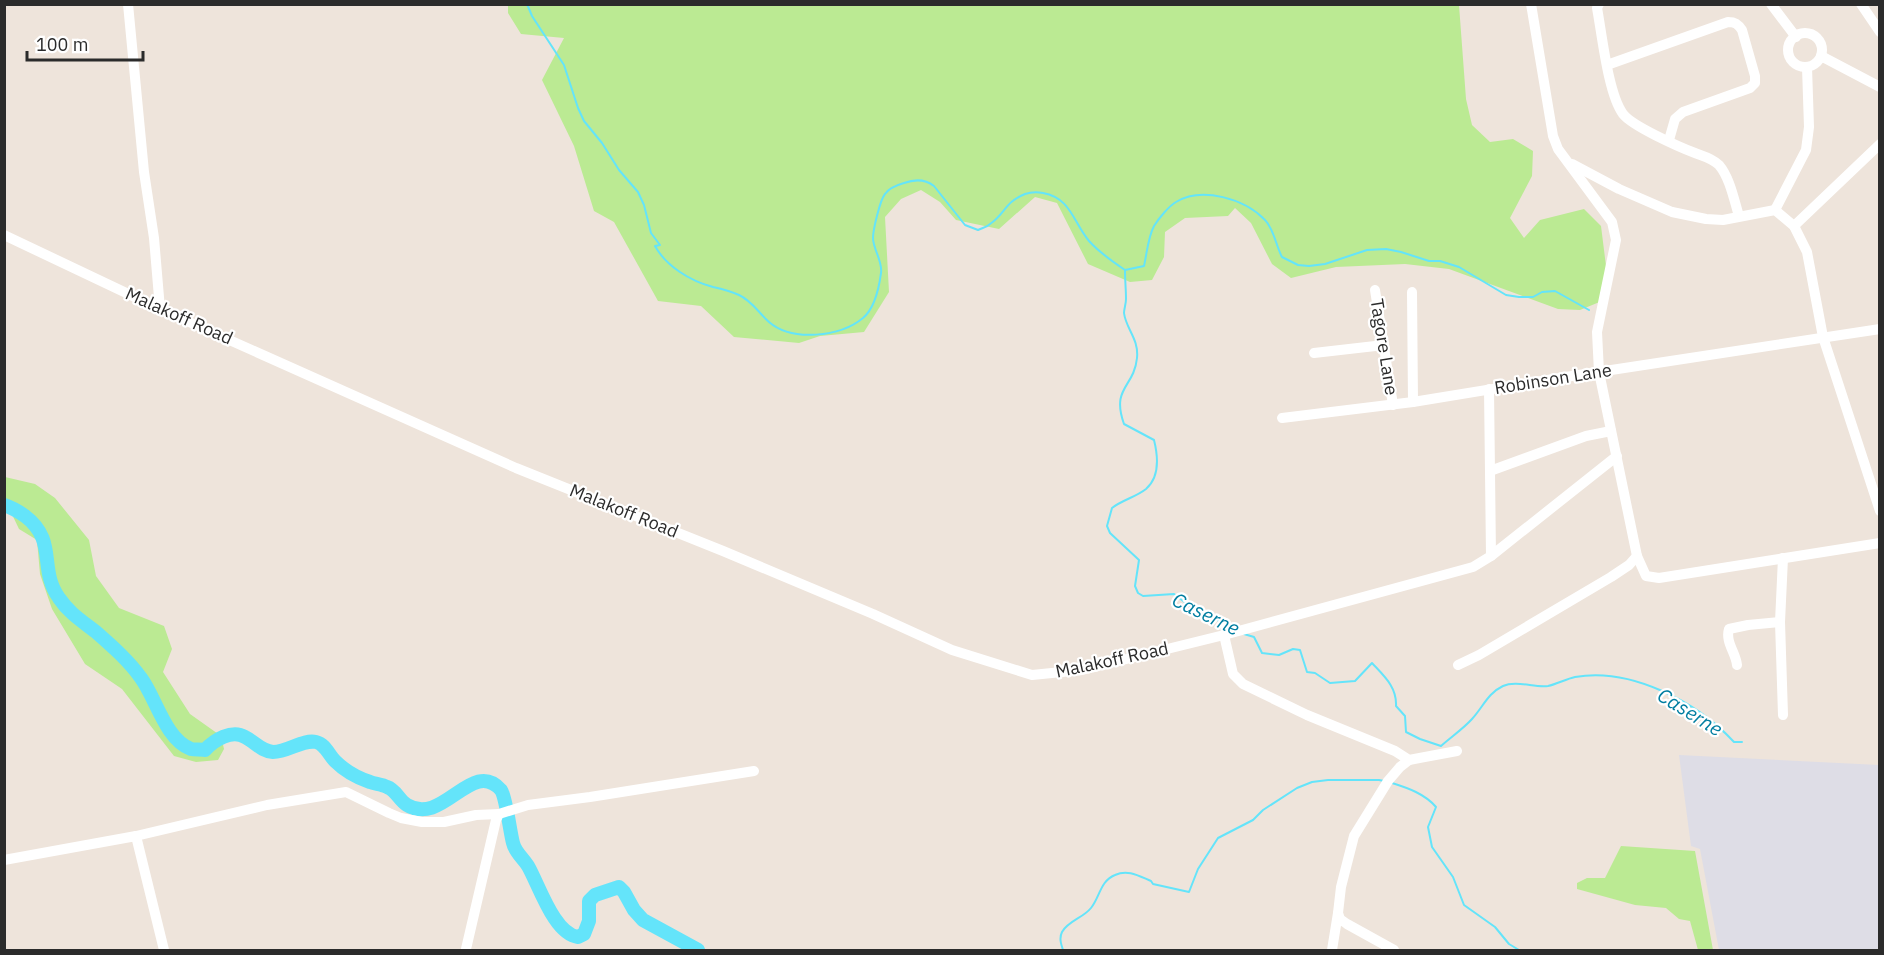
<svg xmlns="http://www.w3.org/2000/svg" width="1884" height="955" viewBox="0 0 1884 955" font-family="'IBM Plex Sans',sans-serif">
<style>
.industrial{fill:#dedde6}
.green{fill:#bbea93}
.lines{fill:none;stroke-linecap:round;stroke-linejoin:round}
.stream{stroke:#64e4fa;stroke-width:2}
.river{stroke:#64e4fa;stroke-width:14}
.minor{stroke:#fff;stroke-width:10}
.labels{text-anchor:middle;stroke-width:4.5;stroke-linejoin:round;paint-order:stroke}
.street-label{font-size:18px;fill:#2b2b2b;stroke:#fff}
.water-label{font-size:20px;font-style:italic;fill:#017ea1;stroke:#fff}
</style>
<rect width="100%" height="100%" fill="#eee4db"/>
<path class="industrial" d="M 1679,755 L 1879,765 L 1879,950 L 1719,950 L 1700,849 L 1691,846 Z"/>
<g class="green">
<path d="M 508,4 L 1459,5 L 1466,99 L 1472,125 L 1490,142 L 1513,139 L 1533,151 L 1532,176 L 1510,218 L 1524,238 L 1540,220 L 1584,209 L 1601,226 L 1607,274 L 1602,301 L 1580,310 L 1558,309 L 1449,269 L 1405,264 L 1336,267 L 1291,278 L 1272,264 L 1251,223 L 1235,208 L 1228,216 L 1185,218 L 1165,232 L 1164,257 L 1152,280 L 1130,282 L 1088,264 L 1057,203 L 1035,197 L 999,229 L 956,220 L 940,202 L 921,190 L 901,199 L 885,217 L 889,292 L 864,332 L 820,336 L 799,343 L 734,337 L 701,306 L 658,301 L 614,222 L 594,211 L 574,146 L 542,80 L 564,38 L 521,34 L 508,13 Z"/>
<path d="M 5,477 L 35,484 L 55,498 L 89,540 L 96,576 L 119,608 L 164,626 L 172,649 L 163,672 L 190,714 L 221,736 L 224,749 L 218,760 L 196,762 L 174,756 L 122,689 L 85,664 L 52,609 L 40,574 L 37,540 L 19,529 L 9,508 L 5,504 Z"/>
<path d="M 1621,846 L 1695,851 L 1713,950 L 1698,950 L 1690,921 L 1679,919 L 1666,908 L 1635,905 L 1577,889 L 1577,883 L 1587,878 L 1605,878 Z"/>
</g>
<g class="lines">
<g class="stream">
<path d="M 527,4 L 532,16 L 564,65 L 578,108 L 584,121 L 602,143 L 619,170 L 638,192 L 644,205 L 651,233 L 660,245 L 655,246 C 666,266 690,281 713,287 C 722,289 730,291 739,295 C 752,301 758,312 769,322 C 792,342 840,337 863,318 C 875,308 879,288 881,273 C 883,262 873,249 873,238 C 873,230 880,200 885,194 C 889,188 897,185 904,183 C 915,179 925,179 934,186 L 965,225 L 978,230 C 982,228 987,227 990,224 C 1005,214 1005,202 1025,194 C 1031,192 1037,192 1043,193 C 1071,198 1073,222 1089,241 C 1099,252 1113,262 1125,270 L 1144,266 C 1147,253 1148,237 1154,226 C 1159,218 1169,206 1176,202 C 1202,186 1245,199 1265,220 C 1274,229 1276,246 1282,257 L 1298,265 L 1309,266 L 1325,264 L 1367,250 L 1386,249 L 1401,252 L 1429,261 L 1440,261 L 1459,267 L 1506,295 L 1519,297 L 1533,297 L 1542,292 L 1555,291 L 1589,310"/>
<path d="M 1125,271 C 1125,280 1126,290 1126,299 C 1126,304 1124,309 1124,313 C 1126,329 1139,339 1137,358 C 1134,388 1111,387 1124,424 L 1154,440 C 1158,456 1160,477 1146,489 C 1136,497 1122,500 1112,508 L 1107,526 L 1110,533 L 1139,560 L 1135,586 L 1138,593 L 1143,596 L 1174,594 L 1203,616 L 1212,617 L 1233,629"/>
<path d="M 1244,634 L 1254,637 L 1262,653 L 1279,655 L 1293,649 L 1300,650 L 1307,672 L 1315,673 L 1330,683 L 1355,681 L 1372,663 C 1384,676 1397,687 1396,706 L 1405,716 L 1406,732 L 1420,739 L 1441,746 C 1451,737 1463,729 1472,719 C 1483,707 1488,693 1503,686 C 1516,680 1535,688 1548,686 C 1557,684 1566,679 1575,677 C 1631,667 1697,702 1734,742 L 1742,742"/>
<path d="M 1392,783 C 1408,788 1425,794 1436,807 L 1428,827 L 1432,847 L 1453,877 L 1464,905 L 1495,927 L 1509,944 L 1519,950"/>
<path d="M 1063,950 C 1061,944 1059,938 1062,932 C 1068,921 1083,918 1091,908 C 1100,897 1100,881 1115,875 C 1128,869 1139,876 1151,881 L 1153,884 L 1189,892 L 1198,869 L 1218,838 L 1253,820 L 1263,810 L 1297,788 L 1312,782 L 1328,780 L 1379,780 L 1384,781"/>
</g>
<path class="river" d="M 4,505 C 13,508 18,511 25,516 C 58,541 38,569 59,598 C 69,613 82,621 96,632 C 112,646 129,661 141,678 C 156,698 165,739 191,749 C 195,750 201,749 205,750 C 214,740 232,729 245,737 C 255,742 261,751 273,752 C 288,752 303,739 316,742 C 325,744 329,755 335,761 C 344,770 358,778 370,782 C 375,784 382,784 387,787 C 396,790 399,800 407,805 C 443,827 472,757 501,790 C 506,797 510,832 513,843 C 515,852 523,858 528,866 C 539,885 554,934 578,937 L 584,934 L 589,921 L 589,901 L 595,895 L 619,887 L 624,892 L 634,910 L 643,920 L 698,950"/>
<g class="minor">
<path d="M 128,4 L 144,172 L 154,238 L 160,309"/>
<path d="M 1531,4 L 1553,136 L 1558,149 L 1612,222 L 1616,240 L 1597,332 L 1599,372 L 1637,556 L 1646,576 L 1659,578 L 1880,543"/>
<path d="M 1599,4 L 1597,8 C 1602,34 1608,94 1623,114 C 1632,126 1679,147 1695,153 C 1703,156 1712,158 1719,165 C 1730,178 1734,200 1739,216"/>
<path d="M 1771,4 L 1796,37"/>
<path d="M 1861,4 L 1880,32"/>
<circle cx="1805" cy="50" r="17"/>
<path d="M 1821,56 L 1880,87"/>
<path d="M 1607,65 L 1728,22 C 1735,22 1738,24 1742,30 L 1755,76 L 1755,83 L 1750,88 L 1683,112 L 1675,119 L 1669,140"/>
<path d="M 1572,164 L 1619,189 L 1672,212 L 1706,219 L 1723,220 L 1775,210 L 1794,226 L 1807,252 L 1823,337 L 1880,511"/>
<path d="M 1775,210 L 1806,150 L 1809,127 L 1807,67"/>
<path d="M 1794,226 L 1880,144"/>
<path d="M 4,235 L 160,309 L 516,468 L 723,551 L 873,614 L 952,650 L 1032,675 L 1082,670 L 1224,635 L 1473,567 L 1491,556 L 1617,456"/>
<path d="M 1375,290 L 1393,405"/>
<path d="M 1412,292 L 1413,402"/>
<path d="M 1314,353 L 1384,345"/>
<path d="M 1489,389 L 1491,556"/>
<path d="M 1282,418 L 1413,402 L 1572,376 L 1880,329"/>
<path d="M 1490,471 L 1586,436 L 1611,431"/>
<path d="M 1783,558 L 1780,622 L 1783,715"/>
<path d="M 1224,635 L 1233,674 L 1243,684 L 1307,715 L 1395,751 L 1409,760 L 1457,751"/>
<path d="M 1458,665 L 1479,655 L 1611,577 L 1629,565 L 1637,556"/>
<path d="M 1737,665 C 1736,653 1725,642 1729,629 L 1748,625 L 1780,622"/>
<path d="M 136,836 L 164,950"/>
<path d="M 4,860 L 136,836 L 267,805 L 346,792 L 389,813 L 401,818 L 422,822 L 444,822 L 476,815 L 499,814"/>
<path d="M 466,949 L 496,820 L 499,814 L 528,805 L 590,797 L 754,771"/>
<path d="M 1332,950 L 1338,913"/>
<path d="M 1394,950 L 1347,924 L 1340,919 L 1338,913 L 1341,887 L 1354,836 L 1388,781 L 1400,767 L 1409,760"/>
</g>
</g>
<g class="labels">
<g class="street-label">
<text transform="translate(179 316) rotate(24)" y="6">Malakoff Road</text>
<text transform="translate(1384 347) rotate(81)" y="6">Tagore Lane</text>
<text transform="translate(1553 379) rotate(-9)" y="6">Robinson Lane</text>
<text transform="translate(624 511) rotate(22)" y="6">Malakoff Road</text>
<text transform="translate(1112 660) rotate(-12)" y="6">Malakoff Road</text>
</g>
<g class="water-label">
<text transform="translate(1206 614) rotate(26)" y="7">Caserne</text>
<text transform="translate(1690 712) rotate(32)" y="7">Caserne</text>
</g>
</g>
<rect width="1884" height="955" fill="none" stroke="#2b2b2b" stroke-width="12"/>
<path d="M27 51v9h116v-9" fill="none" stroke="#2b2b2b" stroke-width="3"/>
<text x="36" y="51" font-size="18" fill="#2b2b2b" stroke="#ffffff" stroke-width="4.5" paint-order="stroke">100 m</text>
</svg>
